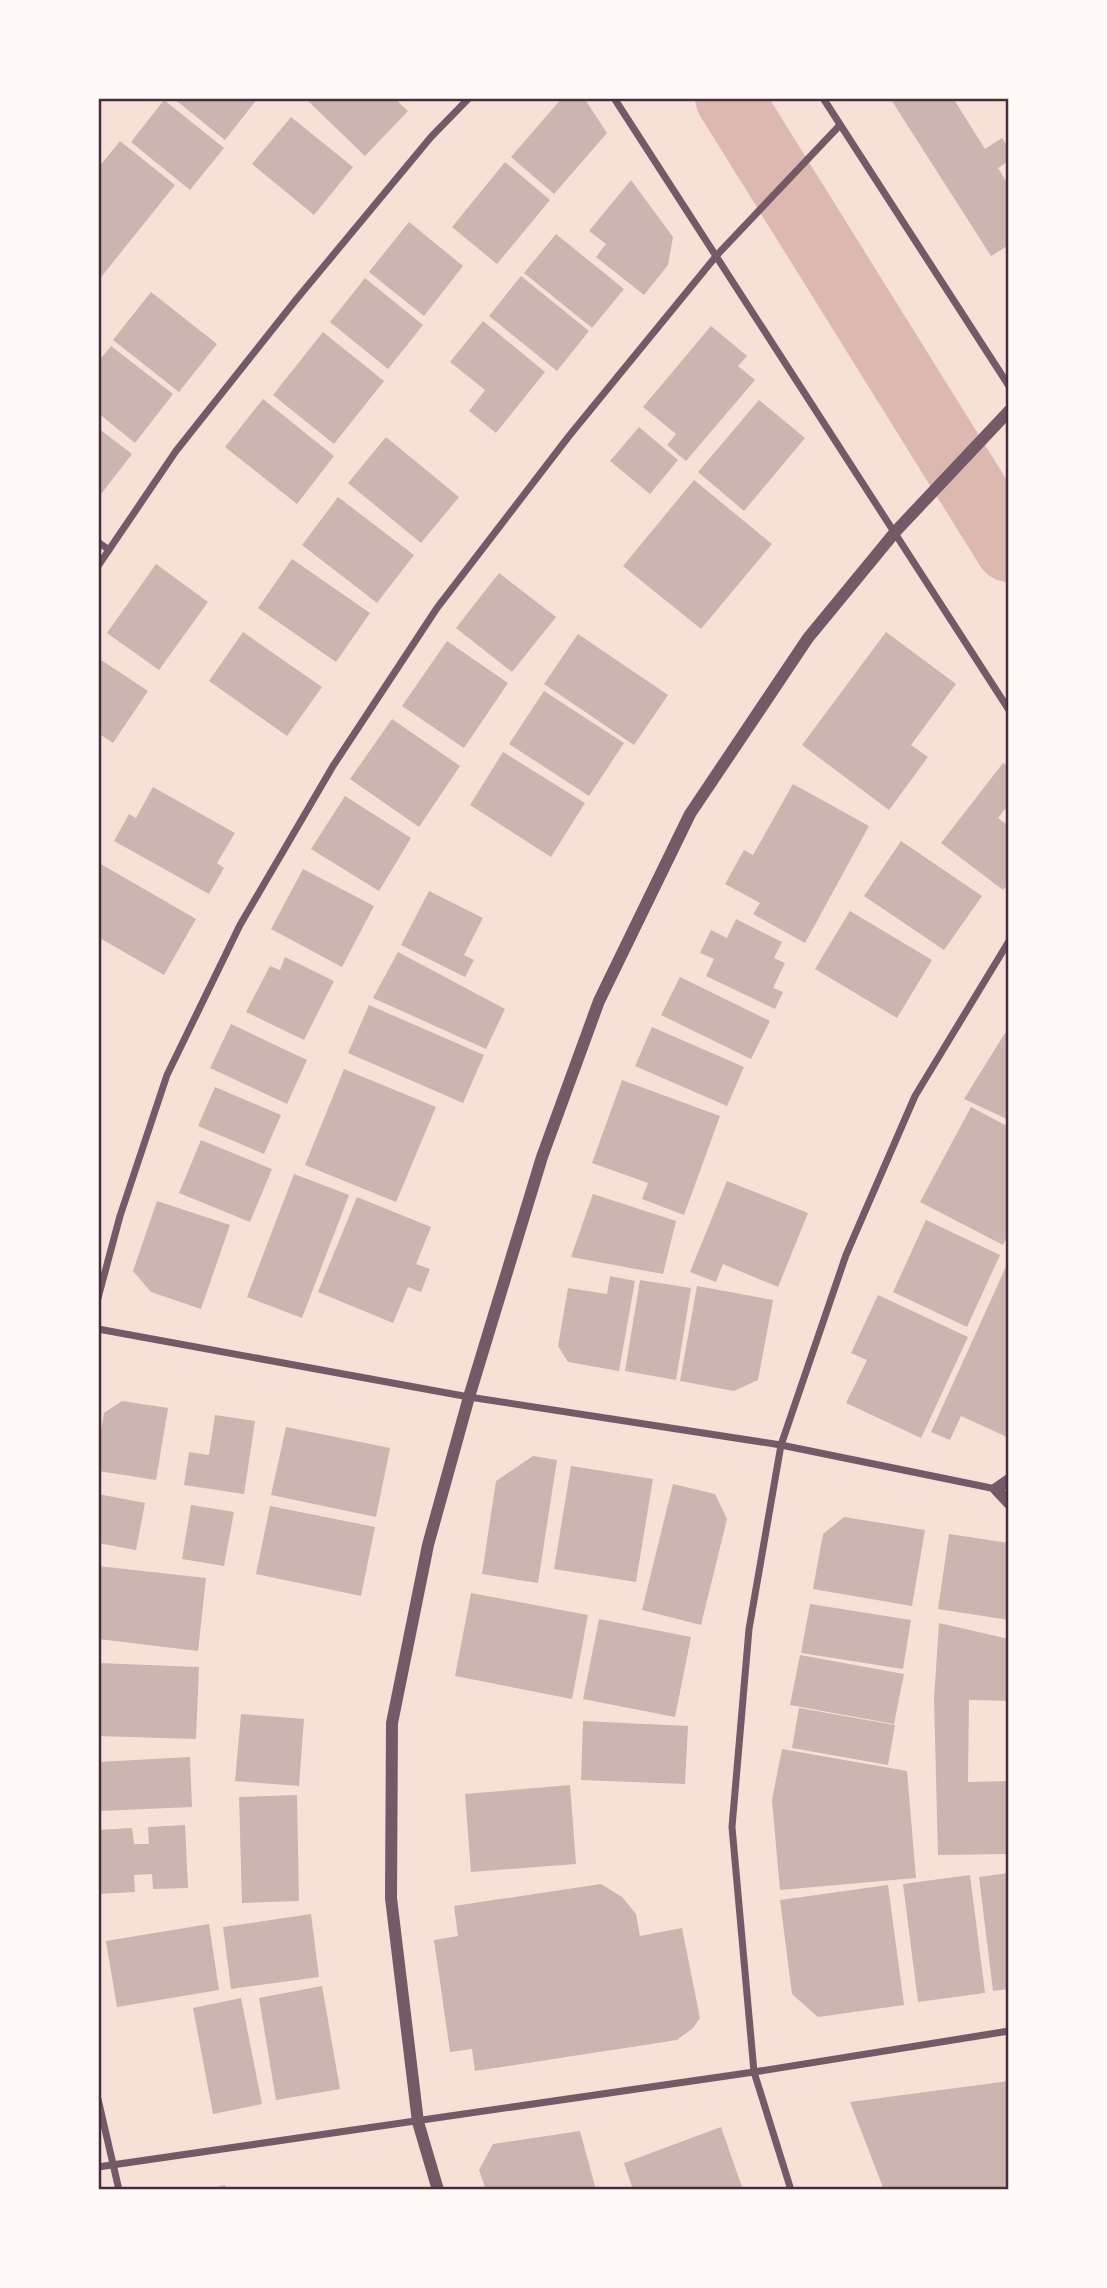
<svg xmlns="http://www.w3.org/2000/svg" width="1107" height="2288" viewBox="0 0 1107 2288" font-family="'Work Sans',sans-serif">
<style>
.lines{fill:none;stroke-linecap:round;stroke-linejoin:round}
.river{stroke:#dcb8b0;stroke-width:68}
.building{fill:#ccb4b1}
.minor{stroke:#755966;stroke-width:7}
.tertiary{stroke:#755966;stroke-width:12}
.neatline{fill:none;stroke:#4a2c40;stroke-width:2.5}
</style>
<rect width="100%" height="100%" fill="#f7e1d7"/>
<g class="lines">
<path class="river" d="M 729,98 L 1009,548"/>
</g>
<g class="building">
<path d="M 173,98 L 258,98 L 225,140 Z"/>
<path d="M 310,98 L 394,98 L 408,111 L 365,156 L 307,100 Z"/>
<path d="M 562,98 L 584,98 L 607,133 L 554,194 L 511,157 Z"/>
<path d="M 890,98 L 953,98 L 985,149 L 1002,138 L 1009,149 L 1009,161 L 998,168 L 1009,186 L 1009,245 L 991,256 Z"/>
<path d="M 164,100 L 224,148 L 190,190 L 131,142 Z"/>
<path d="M 291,117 L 353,167 L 314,215 L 252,164 Z"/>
<path d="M 120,141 L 175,185 L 98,281 L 98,168 Z"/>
<path d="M 505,162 L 550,200 L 497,264 L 452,227 Z"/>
<path d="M 631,180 L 673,237 L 668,265 L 644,295 L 596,257 L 606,244 L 589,231 Z"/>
<path d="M 409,222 L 463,266 L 424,316 L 369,272 Z"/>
<path d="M 556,234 L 624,289 L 592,328 L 524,273 Z"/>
<path d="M 521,276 L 589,331 L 557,371 L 489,316 Z"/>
<path d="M 365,278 L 423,325 L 388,369 L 330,322 Z"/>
<path d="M 151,292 L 217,344 L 179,392 L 113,340 Z"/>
<path d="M 483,321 L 545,372 L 496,433 L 469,411 L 485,390 L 450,362 Z"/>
<path d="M 711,326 L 747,356 L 738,366 L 755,380 L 686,461 L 667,445 L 676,434 L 643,407 Z"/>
<path d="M 323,332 L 384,381 L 334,444 L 273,395 Z"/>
<path d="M 111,346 L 173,394 L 135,443 L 98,413 L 98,362 Z"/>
<path d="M 263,399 L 334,456 L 297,504 L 225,447 Z"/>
<path d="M 759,400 L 805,438 L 744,511 L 698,472 Z"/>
<path d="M 639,427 L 678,460 L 650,494 L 610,461 Z"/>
<path d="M 98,428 L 132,454 L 98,498 Z"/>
<path d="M 386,437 L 459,497 L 421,543 L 348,483 Z"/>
<path d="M 694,480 L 772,544 L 701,629 L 623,566 Z"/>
<path d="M 338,497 L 414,555 L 377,603 L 302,545 Z"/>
<path d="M 292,559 L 370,613 L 336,662 L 258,608 Z"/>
<path d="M 156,564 L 208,602 L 159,670 L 107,633 Z"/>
<path d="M 499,573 L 556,617 L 512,672 L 456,628 Z"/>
<path d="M 243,632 L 322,687 L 287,736 L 209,681 Z"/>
<path d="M 886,632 L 956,684 L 911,745 L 928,757 L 889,810 L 802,745 Z"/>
<path d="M 578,634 L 668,695 L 634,745 L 544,684 Z"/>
<path d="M 447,641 L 508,683 L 464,748 L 402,706 Z"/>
<path d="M 98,658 L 148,691 L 113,743 L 98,733 Z"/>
<path d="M 544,691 L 624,743 L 589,796 L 509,744 Z"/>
<path d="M 392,719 L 460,766 L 419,827 L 350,779 Z"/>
<path d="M 503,752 L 585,803 L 551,857 L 470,805 Z"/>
<path d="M 1003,763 L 1009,767 L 1009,804 L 998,818 L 1009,826 L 1009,883 L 1003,890 L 941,843 Z"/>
<path d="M 793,784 L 869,826 L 805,943 L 753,914 L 760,903 L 725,884 L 744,850 L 753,855 Z"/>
<path d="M 153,787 L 235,833 L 217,863 L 224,868 L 209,894 L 114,841 L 129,814 L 136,818 Z"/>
<path d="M 345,796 L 411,838 L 379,891 L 311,849 Z"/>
<path d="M 901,841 L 982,896 L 944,950 L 864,896 Z"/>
<path d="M 99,863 L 196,919 L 164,975 L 98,937 Z"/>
<path d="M 303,869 L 374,906 L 342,967 L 271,929 Z"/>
<path d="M 429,891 L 483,918 L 464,955 L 474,960 L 465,977 L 401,945 Z"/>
<path d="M 850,911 L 932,960 L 897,1018 L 815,969 Z"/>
<path d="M 736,919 L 782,942 L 774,958 L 785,963 L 773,988 L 783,992 L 775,1009 L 706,976 L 714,959 L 700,953 L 711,930 L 727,938 Z"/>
<path d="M 398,952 L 505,1009 L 486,1049 L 373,998 Z"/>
<path d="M 285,957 L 334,981 L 304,1040 L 246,1012 L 270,966 L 280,970 Z"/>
<path d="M 680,977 L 770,1021 L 751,1059 L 661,1015 Z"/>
<path d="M 369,1005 L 484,1055 L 463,1103 L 348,1053 Z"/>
<path d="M 231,1024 L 307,1060 L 287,1104 L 210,1068 Z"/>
<path d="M 652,1027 L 744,1067 L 727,1106 L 635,1066 Z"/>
<path d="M 1005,1033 L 1009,1036 L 1009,1120 L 964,1099 Z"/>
<path d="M 344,1069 L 436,1107 L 396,1202 L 305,1165 Z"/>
<path d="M 622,1080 L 720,1116 L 684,1215 L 642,1199 L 648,1183 L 592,1163 Z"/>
<path d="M 215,1087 L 281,1115 L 264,1154 L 198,1126 Z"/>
<path d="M 971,1107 L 1009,1127 L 1009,1233 L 1003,1245 L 920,1202 Z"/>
<path d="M 201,1140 L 272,1169 L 250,1222 L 179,1193 Z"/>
<path d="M 294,1174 L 349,1195 L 302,1318 L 247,1297 Z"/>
<path d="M 727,1181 L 808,1213 L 778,1287 L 723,1264 L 716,1282 L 690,1272 Z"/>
<path d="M 593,1194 L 676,1221 L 663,1274 L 571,1257 Z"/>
<path d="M 357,1197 L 431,1227 L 416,1264 L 430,1269 L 421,1292 L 408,1287 L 393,1323 L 318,1292 Z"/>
<path d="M 157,1201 L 230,1225 L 201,1309 L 151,1292 L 133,1271 Z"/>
<path d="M 926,1220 L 1000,1255 L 967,1327 L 893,1292 Z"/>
<path d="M 1009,1260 L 1009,1438 L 961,1416 L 950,1440 L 931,1432 Z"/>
<path d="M 610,1276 L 635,1281 L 619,1371 L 568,1362 L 558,1346 L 568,1288 L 607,1294 Z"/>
<path d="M 640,1280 L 691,1288 L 676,1380 L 625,1371 Z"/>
<path d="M 697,1286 L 773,1300 L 758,1380 L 734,1391 L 680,1381 Z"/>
<path d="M 878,1295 L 968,1337 L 921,1438 L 846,1403 L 867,1360 L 851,1353 Z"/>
<path d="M 122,1401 L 168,1408 L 156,1480 L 98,1471 L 98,1448 L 104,1413 Z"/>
<path d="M 215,1415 L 255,1421 L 244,1494 L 184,1485 L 189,1452 L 209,1455 Z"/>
<path d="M 286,1427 L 390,1448 L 376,1517 L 271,1495 Z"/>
<path d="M 533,1456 L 557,1460 L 538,1583 L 482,1574 L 496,1481 Z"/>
<path d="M 571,1466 L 653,1479 L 636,1582 L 554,1569 Z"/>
<path d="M 673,1484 L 715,1494 L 727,1519 L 701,1625 L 642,1610 Z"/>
<path d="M 98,1494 L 145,1503 L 136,1550 L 98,1543 Z"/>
<path d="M 191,1505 L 234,1512 L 224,1566 L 182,1559 Z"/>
<path d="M 270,1506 L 375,1527 L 361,1596 L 256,1574 Z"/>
<path d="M 844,1517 L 925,1530 L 912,1606 L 813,1589 L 823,1534 Z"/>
<path d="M 949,1534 L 1009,1543 L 1009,1620 L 938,1609 Z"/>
<path d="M 98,1566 L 206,1578 L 198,1651 L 98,1639 Z"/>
<path d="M 471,1593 L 588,1615 L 572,1699 L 455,1676 Z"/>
<path d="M 810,1604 L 911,1620 L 903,1669 L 801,1653 Z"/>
<path d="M 599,1619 L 691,1637 L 675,1717 L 583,1699 Z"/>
<path d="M 939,1623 L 1009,1639 L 1009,1701 L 969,1700 L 968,1782 L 1009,1781 L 1009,1854 L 938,1855 L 934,1699 Z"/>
<path d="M 800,1655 L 904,1674 L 894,1724 L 790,1705 Z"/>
<path d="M 98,1663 L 199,1667 L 196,1739 L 98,1736 Z"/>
<path d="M 799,1708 L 895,1725 L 888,1765 L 792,1748 Z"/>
<path d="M 241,1714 L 304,1719 L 299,1786 L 235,1781 Z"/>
<path d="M 583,1721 L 688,1726 L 685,1784 L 581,1780 Z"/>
<path d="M 782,1749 L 907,1771 L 916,1878 L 780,1890 L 772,1800 Z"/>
<path d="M 190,1757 L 192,1807 L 98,1811 L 98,1762 Z"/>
<path d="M 570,1785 L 576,1864 L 471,1872 L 465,1794 Z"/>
<path d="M 297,1795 L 299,1901 L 242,1903 L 239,1797 Z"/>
<path d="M 185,1825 L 188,1888 L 153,1889 L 152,1874 L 134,1875 L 135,1892 L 98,1894 L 98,1830 L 132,1828 L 134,1844 L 149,1844 L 148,1827 Z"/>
<path d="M 1009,1873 L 1009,1989 L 993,1991 L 979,1877 Z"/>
<path d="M 970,1875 L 985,1993 L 918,2002 L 903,1884 Z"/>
<path d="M 601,1884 L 622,1897 L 636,1914 L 640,1936 L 682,1928 L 700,2018 L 693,2028 L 677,2040 L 475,2071 L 472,2049 L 450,2052 L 434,1940 L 458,1936 L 454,1906 Z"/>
<path d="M 888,1885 L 904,2005 L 818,2017 L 792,1994 L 780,1900 Z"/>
<path d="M 311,1914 L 319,1977 L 231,1989 L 223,1927 Z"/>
<path d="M 209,1924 L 219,1990 L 117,2007 L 106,1941 Z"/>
<path d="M 322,1986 L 340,2089 L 276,2100 L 259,1998 Z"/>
<path d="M 241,1998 L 262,2104 L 213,2114 L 193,2008 Z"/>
<path d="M 1009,2081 L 1009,2190 L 884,2190 L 850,2102 Z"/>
<path d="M 721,2127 L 743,2190 L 633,2190 L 624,2163 Z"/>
<path d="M 580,2131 L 596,2190 L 486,2190 L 479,2170 L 493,2144 Z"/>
<path d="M 225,2185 L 226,2190 L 210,2190 L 210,2189 Z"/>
</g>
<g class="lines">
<g class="minor">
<path d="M 614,98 L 1009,710"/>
<path d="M 823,98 L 1009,386"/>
<path d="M 98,542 L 109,550"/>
<path d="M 98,566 L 176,451 L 295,301 L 431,137 L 469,98"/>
<path d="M 98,1298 L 120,1216 L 167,1075 L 240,925 L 333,766 L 437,608 L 569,436 L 717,255 L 840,125"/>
<path d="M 98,1329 L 469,1397 L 781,1445 L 996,1489"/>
<path d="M 98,2099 L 119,2190"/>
<path d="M 98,2167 L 754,2072 L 1009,2031"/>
<path d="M 791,2190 L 754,2072 L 732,1827 L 749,1629 L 781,1445 L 846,1255 L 915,1096 L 1009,941"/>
</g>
<g class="tertiary">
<path d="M 1009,1480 L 996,1489 L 1009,1503"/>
<path d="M 438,2190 L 418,2122 L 391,1898 L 392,1723 L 428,1545 L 469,1397 L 542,1157 L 599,1001 L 690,814 L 808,638 L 896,531 L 1009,411"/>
</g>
</g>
<rect width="1107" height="2288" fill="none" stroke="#fffaf5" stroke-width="200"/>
<rect x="100" y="100" width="907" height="2088" class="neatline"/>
</svg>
